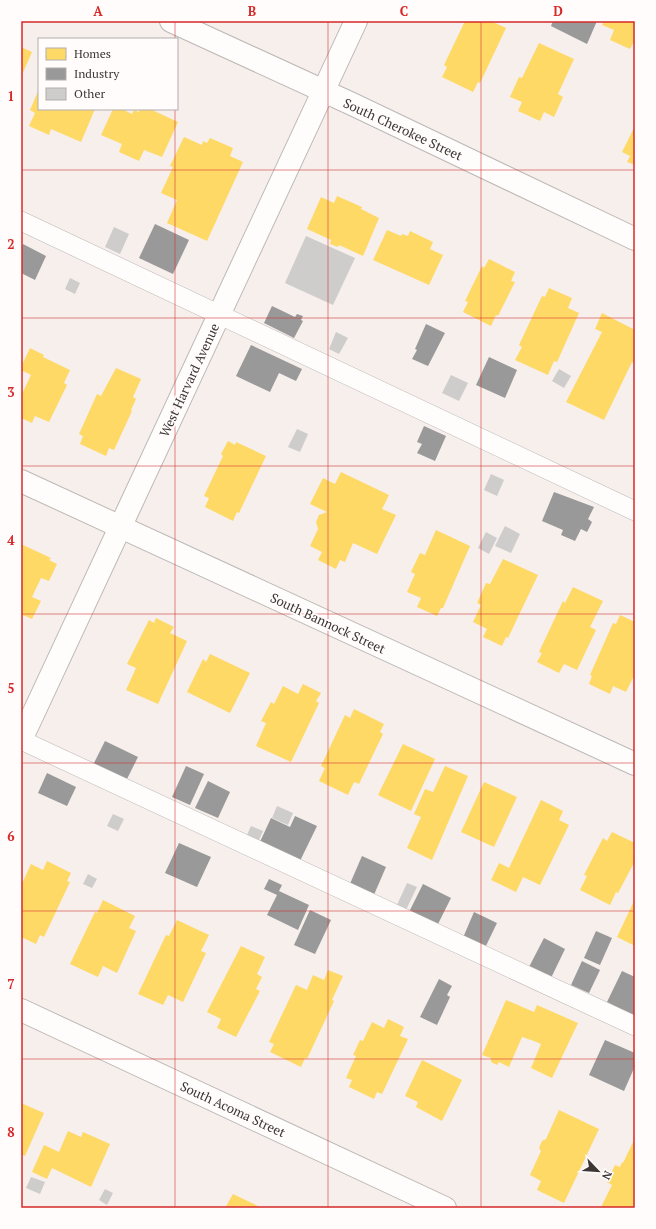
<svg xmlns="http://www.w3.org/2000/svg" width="656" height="1229" viewBox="0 0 656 1229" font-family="'PT Serif',serif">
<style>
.homes{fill:#ffd966}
.industry{fill:#999}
.building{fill:#cecdcc}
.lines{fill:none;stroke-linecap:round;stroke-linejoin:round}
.service-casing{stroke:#bdb8b6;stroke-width:20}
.minor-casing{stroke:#bdb8b6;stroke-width:24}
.service{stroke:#fefdfc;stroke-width:19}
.minor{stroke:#fefdfc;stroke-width:22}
.grid{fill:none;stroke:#d62828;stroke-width:1;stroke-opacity:0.55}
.labels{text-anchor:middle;stroke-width:4;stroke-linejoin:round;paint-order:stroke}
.street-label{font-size:13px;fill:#3c3735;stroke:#fffcfb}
.neatline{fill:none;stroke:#d62828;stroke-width:1.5}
.grid-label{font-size:13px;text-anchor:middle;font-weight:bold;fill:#d62828}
</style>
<rect width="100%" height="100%" fill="#f6efec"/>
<g class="homes">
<path d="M 465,21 L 491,21 L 506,28 L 480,83 L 478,82 L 473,92 L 442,77 L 447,67 L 444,65 Z"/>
<path d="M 604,21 L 635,21 L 635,40 L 630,49 L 610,40 L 614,30 L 602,25 Z"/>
<path d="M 539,43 L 574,59 L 558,94 L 563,97 L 554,117 L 544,112 L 540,121 L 518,111 L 522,102 L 510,97 L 519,77 L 522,78 Z"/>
<path d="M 21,47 L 32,52 L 21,77 Z"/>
<path d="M 39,89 L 39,109 L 95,109 L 81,142 L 51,129 L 49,135 L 29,126 L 35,113 L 30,110 Z"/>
<path d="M 113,109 L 122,109 L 132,114 L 134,110 L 139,112 L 140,109 L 150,109 L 178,122 L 162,157 L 144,150 L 139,161 L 119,152 L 122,144 L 101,135 Z"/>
<path d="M 635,126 L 635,165 L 627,162 L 630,156 L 622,152 Z"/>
<path d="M 184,137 L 202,145 L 203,141 L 207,143 L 210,138 L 233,148 L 230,156 L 243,162 L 207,241 L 167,223 L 177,200 L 161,193 L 173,167 L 170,166 Z"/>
<path d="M 337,196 L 362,207 L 361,209 L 379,218 L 363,256 L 339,245 L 338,247 L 330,244 L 331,240 L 307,229 L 321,197 L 334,203 Z"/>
<path d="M 387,230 L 401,236 L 402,234 L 408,236 L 410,231 L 433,242 L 430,249 L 443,255 L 429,285 L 373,260 Z"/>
<path d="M 489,259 L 515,272 L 511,281 L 515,282 L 498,316 L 496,315 L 491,326 L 463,312 L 468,302 L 465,301 L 482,266 L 484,268 Z"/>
<path d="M 549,288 L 572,298 L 568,308 L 579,313 L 557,362 L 554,361 L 548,375 L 515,360 L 522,347 L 519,345 L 542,296 L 545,297 Z"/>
<path d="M 602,313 L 635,330 L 635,361 L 634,363 L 632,362 L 604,420 L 566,402 L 602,332 L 595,329 Z"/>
<path d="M 30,348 L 44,355 L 43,357 L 70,370 L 64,383 L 67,385 L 49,422 L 35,416 L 32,423 L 21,418 L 21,396 L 31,375 L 21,370 L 21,367 Z"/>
<path d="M 116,368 L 141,379 L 133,397 L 136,399 L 131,410 L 132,411 L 114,450 L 109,448 L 106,456 L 80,444 L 83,436 L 79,434 L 97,394 L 101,396 Z"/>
<path d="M 228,441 L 235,445 L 236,442 L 266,456 L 239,513 L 237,512 L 233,521 L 205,507 L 209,498 L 204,496 L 223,456 L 221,454 Z"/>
<path d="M 341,472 L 389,495 L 382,509 L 396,515 L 377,554 L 353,543 L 345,562 L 340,560 L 336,569 L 318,560 L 322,552 L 310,546 L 318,529 L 316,522 L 319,515 L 327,512 L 310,504 L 323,478 L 335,484 Z"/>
<path d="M 436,530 L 470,546 L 443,608 L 441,608 L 437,616 L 417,607 L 421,598 L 407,592 L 415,574 L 411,572 L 420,553 L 425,555 Z"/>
<path d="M 21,544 L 51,558 L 49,560 L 57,564 L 49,581 L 41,578 L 32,597 L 41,601 L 32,619 L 23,615 L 21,617 Z"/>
<path d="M 503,559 L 538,575 L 508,638 L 506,637 L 502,646 L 483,637 L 487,629 L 473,622 L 481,605 L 477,603 L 486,583 L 490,584 Z"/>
<path d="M 573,587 L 603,601 L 590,627 L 596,630 L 577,670 L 564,664 L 559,673 L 537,662 L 542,653 L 539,652 L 563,601 L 565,603 Z"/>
<path d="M 620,615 L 635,622 L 635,674 L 626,692 L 613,686 L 610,694 L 589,684 L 592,676 L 590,675 L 613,623 L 616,624 Z"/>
<path d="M 156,618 L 174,627 L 170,633 L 187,641 L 158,704 L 126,690 L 136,668 L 127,664 L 149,620 L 154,623 Z"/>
<path d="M 210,654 L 250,673 L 230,713 L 187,692 L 203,659 L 206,662 Z"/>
<path d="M 303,684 L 321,693 L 316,701 L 319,703 L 291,762 L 256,746 L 266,723 L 261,721 L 271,702 L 274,704 L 283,686 L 298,694 Z"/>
<path d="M 354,709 L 384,724 L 380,732 L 383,734 L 359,784 L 354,782 L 348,795 L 319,781 L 325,768 L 321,766 L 345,715 L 350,718 Z"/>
<path d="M 403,744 L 435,759 L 411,811 L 378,795 Z"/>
<path d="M 445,766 L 468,776 L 432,860 L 407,848 L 421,817 L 414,814 L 425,789 L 433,792 Z"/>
<path d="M 484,782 L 517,797 L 494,847 L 461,832 Z"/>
<path d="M 541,800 L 563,811 L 559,820 L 569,825 L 540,885 L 523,877 L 516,892 L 491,880 L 499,863 L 509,868 Z"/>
<path d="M 612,832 L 635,843 L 633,854 L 635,855 L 635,861 L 618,893 L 616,892 L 610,905 L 580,890 L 587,876 L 584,875 L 603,838 L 607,841 Z"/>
<path d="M 47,861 L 71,873 L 67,881 L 70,882 L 44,937 L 40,935 L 36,944 L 21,937 L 21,886 L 31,864 L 43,870 Z"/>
<path d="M 635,899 L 635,946 L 617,937 Z"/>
<path d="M 103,900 L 135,916 L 129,928 L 136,931 L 117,973 L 103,966 L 98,977 L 70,964 L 95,912 L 97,913 Z"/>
<path d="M 177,920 L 209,935 L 201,951 L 206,953 L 183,1002 L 168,995 L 163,1005 L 138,994 L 166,935 L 169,936 Z"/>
<path d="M 241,946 L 265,957 L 257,974 L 262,977 L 256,989 L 260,991 L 236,1037 L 217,1028 L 221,1019 L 207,1012 Z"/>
<path d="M 328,970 L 343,976 L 332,1000 L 334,1001 L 307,1059 L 305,1058 L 301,1067 L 270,1052 L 274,1044 L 269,1042 L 296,985 L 307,990 L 313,975 L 324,980 Z"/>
<path d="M 506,1000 L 534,1012 L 537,1005 L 578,1023 L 552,1078 L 531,1068 L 541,1044 L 534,1041 L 522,1037 L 509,1067 L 499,1062 L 497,1065 L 491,1062 L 491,1058 L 482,1055 Z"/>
<path d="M 388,1019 L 404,1027 L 400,1036 L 408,1039 L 382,1094 L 377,1092 L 374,1099 L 349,1087 L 352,1080 L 346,1078 L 356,1056 L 353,1055 L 360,1040 L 363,1041 L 372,1022 L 384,1028 Z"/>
<path d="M 422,1060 L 462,1080 L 442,1121 L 416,1107 L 418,1102 L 405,1096 Z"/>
<path d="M 21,1103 L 44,1113 L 25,1156 L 21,1154 Z"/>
<path d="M 559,1110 L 599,1129 L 564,1203 L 537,1190 L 541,1181 L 530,1175 L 541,1151 L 539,1148 L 542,1141 L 546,1139 Z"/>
<path d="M 68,1131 L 81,1137 L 83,1132 L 110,1144 L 91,1187 L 52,1168 L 47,1179 L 32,1172 L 44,1145 L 59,1152 Z"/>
<path d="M 635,1138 L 635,1208 L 601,1207 L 612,1185 L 607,1182 L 615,1165 L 620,1167 L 622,1162 L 623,1163 Z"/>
<path d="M 233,1194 L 262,1208 L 225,1208 Z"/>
</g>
<g class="industry">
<path d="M 553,21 L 597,21 L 587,44 L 551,26 Z"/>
<path d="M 155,224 L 189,240 L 173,274 L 139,258 Z"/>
<path d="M 23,244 L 46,256 L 35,280 L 21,273 L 21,248 Z"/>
<path d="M 272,306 L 295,317 L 297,314 L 303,316 L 301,320 L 303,321 L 294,338 L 264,323 Z"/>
<path d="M 426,324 L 445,333 L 428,366 L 412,359 L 417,350 L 415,349 Z"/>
<path d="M 251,345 L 302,369 L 296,381 L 279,373 L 270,392 L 236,376 Z"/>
<path d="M 489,357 L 517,370 L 505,398 L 476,385 Z"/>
<path d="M 424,426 L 446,436 L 435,461 L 417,453 L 422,444 L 417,442 Z"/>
<path d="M 554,492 L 594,507 L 588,519 L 592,522 L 587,532 L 581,529 L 575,541 L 561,535 L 563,530 L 542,521 Z"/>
<path d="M 105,741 L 138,757 L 124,785 L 91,769 Z"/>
<path d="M 186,766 L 204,774 L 190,805 L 172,797 Z"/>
<path d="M 47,773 L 76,787 L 67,806 L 38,793 Z"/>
<path d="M 208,781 L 230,792 L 218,818 L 195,808 Z"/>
<path d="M 295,816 L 317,826 L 300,861 L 259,844 L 271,818 L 290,827 Z"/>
<path d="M 179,843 L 211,857 L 197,887 L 165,873 Z"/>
<path d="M 362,856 L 386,867 L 373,897 L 349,886 Z"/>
<path d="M 269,879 L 282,885 L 279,891 L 309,905 L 298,930 L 267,915 L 277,895 L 264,889 Z"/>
<path d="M 423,884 L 451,898 L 437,926 L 409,912 Z"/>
<path d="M 310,910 L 331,920 L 315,954 L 294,945 Z"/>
<path d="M 474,912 L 497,923 L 484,950 L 462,940 Z"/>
<path d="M 596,931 L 612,938 L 600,965 L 584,958 Z"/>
<path d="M 544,938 L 565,949 L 551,978 L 529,967 Z"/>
<path d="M 582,961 L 600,970 L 589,993 L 571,985 Z"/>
<path d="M 622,971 L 635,977 L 635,1016 L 607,1002 Z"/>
<path d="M 439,979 L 452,986 L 447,995 L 450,997 L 437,1025 L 420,1017 Z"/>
<path d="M 605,1040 L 635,1053 L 635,1066 L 624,1091 L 589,1075 Z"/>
</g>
<g class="building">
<path d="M 114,227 L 129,234 L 120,254 L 105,247 Z"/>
<path d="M 306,236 L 355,258 L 333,305 L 285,283 Z"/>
<path d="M 70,278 L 80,283 L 75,294 L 65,289 Z"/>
<path d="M 336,332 L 348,338 L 339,354 L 329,349 Z"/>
<path d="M 559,369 L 571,376 L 564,388 L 552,381 Z"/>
<path d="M 451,375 L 468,383 L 459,401 L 442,393 Z"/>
<path d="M 297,429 L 308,434 L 300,452 L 288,447 Z"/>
<path d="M 491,474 L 504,480 L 497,496 L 484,490 Z"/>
<path d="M 505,526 L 520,534 L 511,553 L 495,546 Z"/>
<path d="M 486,532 L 497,538 L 489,554 L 478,548 Z"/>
<path d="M 277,806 L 293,813 L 288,825 L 272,818 Z"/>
<path d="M 113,814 L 124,819 L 118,831 L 107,826 Z"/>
<path d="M 251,826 L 263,831 L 256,847 L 244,842 Z"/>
<path d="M 88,874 L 97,879 L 92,888 L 83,884 Z"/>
<path d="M 407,883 L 417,887 L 405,912 L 396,907 Z"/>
<path d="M 31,1177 L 45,1182 L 40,1194 L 26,1188 Z"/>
<path d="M 105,1189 L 113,1193 L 107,1205 L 99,1200 Z"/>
</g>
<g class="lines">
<defs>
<g id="service">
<path d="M 21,221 L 635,511"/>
<path d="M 21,740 L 635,1026"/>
</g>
<g id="minor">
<path d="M 171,21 L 352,104 L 635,239"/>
<path d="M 21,481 L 635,764"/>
<path d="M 21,740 L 356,21"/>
<path d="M 21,1010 L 445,1208"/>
</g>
</defs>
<use href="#service" class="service-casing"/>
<use href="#minor" class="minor-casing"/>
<use href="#service" class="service"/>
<use href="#minor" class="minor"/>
</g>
<path class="grid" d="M 175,21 L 175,39M 328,21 L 328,1208M 481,21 L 481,1208M 175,109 L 175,1208M 21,170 L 635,170M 21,318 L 635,318M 21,466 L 635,466M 21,614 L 635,614M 21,763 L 635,763M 21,911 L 635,911M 21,1059 L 635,1059"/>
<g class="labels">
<g class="street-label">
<text transform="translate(403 129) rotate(25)" y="5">South Cherokee Street</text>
<text transform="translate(189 380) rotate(-65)" y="5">West Harvard Avenue</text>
<text transform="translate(328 623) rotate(25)" y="5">South Bannock Street</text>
<text transform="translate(233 1109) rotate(25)" y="5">South Acoma Street</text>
</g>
</g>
<rect width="656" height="1229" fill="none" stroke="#fffcfb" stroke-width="44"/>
<rect x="38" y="38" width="140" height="72" fill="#fffcfb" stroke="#b1adac"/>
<rect x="46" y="48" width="20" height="12" fill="#ffd966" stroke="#b1adac"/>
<text x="74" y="58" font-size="12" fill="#3c3735">Homes</text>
<rect x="46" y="68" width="20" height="12" fill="#999999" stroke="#b1adac"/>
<text x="74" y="78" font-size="12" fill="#3c3735">Industry</text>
<rect x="46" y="88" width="20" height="12" fill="#cecdcc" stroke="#b1adac"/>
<text x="74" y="98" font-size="12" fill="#3c3735">Other</text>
<g transform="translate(598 1171) rotate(115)" stroke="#fffcfb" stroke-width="3" paint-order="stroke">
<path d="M0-3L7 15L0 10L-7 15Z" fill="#3c3735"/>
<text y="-6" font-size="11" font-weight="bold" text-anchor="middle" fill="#3c3735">N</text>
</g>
<rect x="22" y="22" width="612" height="1185" class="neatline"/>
<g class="grid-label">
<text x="98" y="16">A</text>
<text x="252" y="16">B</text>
<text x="404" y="16">C</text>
<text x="558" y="16">D</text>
<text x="11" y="101">1</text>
<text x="11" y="249">2</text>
<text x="11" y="397">3</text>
<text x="11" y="545">4</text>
<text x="11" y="693">5</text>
<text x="11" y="841">6</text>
<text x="11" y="989">7</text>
<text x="11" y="1137">8</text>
</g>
</svg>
